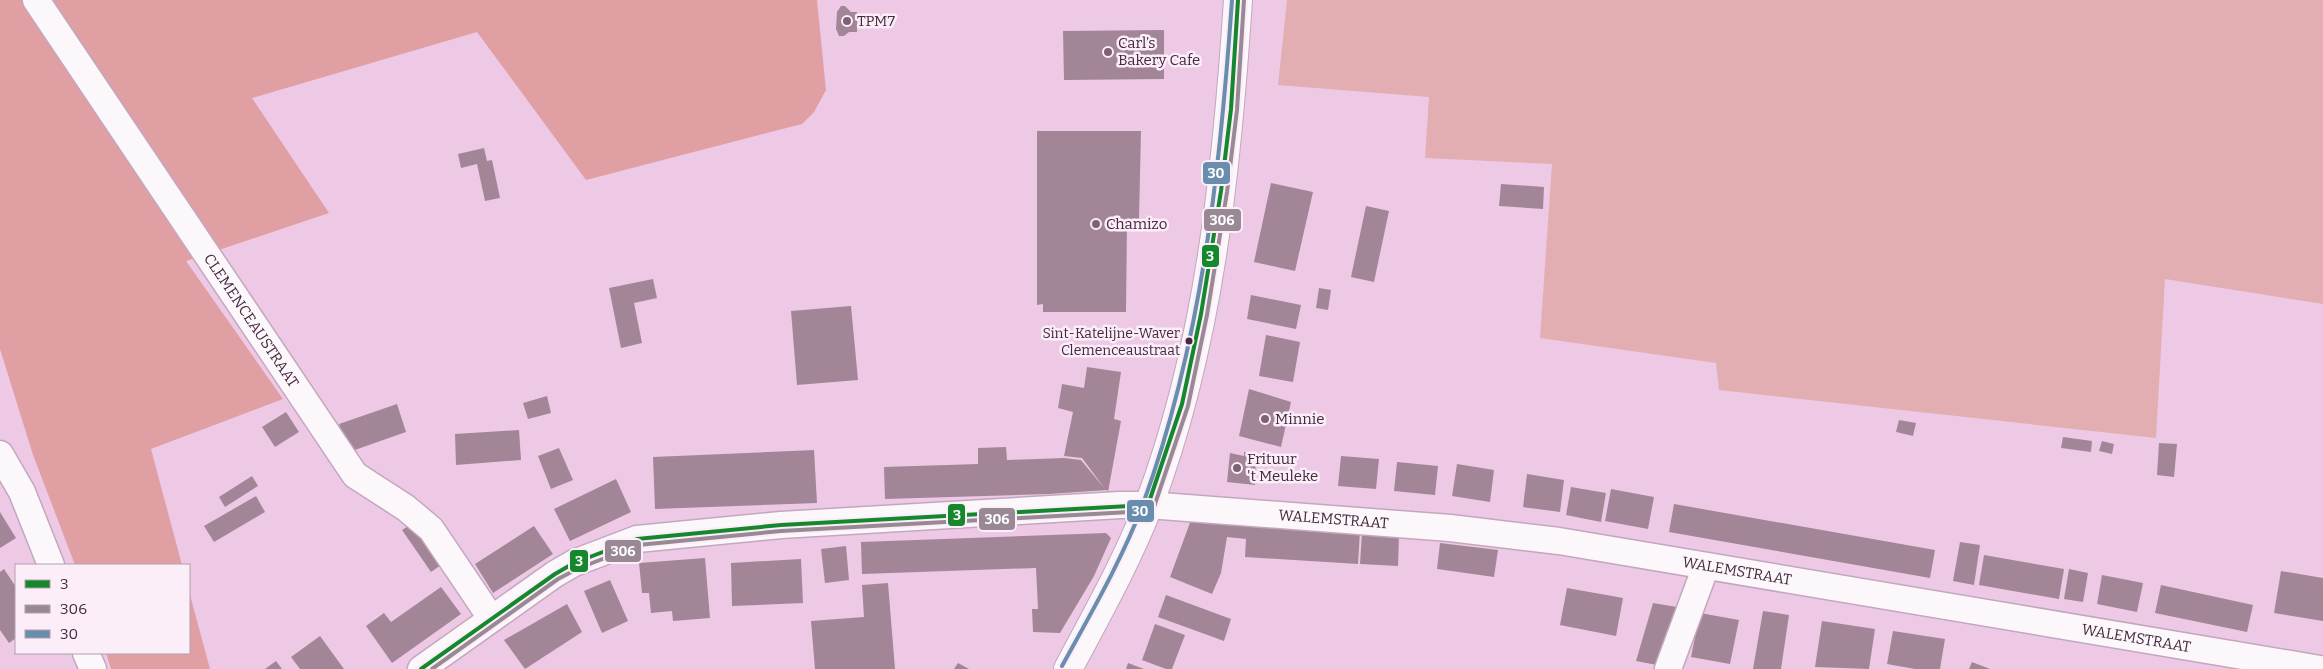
<svg xmlns="http://www.w3.org/2000/svg" width="2323" height="669" viewBox="0 0 2323 669" font-family="Bitter,serif">
<style>
.green{fill:#e3aeb2}
.forest{fill:#e0a0a3}
.building{fill:#a38598}
.lines{fill:none;stroke-linecap:round;stroke-linejoin:round}
.minor-casing{stroke:#c3a7bd;stroke-width:29}
.major-casing{stroke:#c3a7bd;stroke-width:30}
.minor{stroke:#fcf7fb;stroke-width:26}
.major{stroke:#fcf7fb;stroke-width:28}
.bus-1-casing{stroke:#fceef9;stroke-width:8}
.bus-2-casing{stroke:#fceef9;stroke-width:8}
.bus-3-casing{stroke:#fceef9;stroke-width:8}
.bus-1{stroke:#15882e;stroke-width:4}
.bus-2{stroke:#988995;stroke-width:4}
.bus-3{stroke:#698dac;stroke-width:4}
.poi-dot{fill:#7e6179;stroke:#fceef9;stroke-width:2}
.bus-dot{fill:#43293e;stroke:#fceef9;stroke-width:2}
.labels{text-anchor:middle;stroke-width:5;stroke-linejoin:round;paint-order:stroke}
.bus-label{font-size:14px;fill:#43293e;stroke:#fceef9;text-anchor:end}
.poi-label{font-size:15px;fill:#43293e;stroke:#fceef9;text-anchor:start}
.street-label{font-size:15px;fill:#43293e;stroke:#fceef9}
.line-badge{stroke:#fceef9;stroke-width:2}
.badge-label{font-size:14px;text-anchor:middle;font-weight:bold;fill:#fff}
</style>
<rect width="100%" height="100%" fill="#edc9e6"/>
<path class="green" d="M 1287,0 L 2323,0 L 2323,304 L 2165,279 L 2156,438 L 1719,390 L 1716,363 L 1540,338 L 1552,164 L 1425,158 L 1429,97 L 1278,85 Z"/>
<g class="forest">
<path d="M 0,0 L 817,0 L 826,90 L 814,112 L 802,124 L 586,180 L 477,32 L 252,98 L 329,213 L 186,261 L 283,399 L 151,449 L 182,565 L 75,565 L 33,455 L 0,349 Z"/>
<path d="M 189,591 L 210,669 L 111,669 L 106,653 L 189,653 Z"/>
</g>
<g class="building">
<path d="M 841,6 L 845,6 L 851,12 L 857,12 L 857,32 L 849,32 L 844,36 L 839,36 L 836,29 L 837,12 Z"/>
<path d="M 1164,30 L 1164,79 L 1064,80 L 1063,31 Z"/>
<path d="M 1037,131 L 1141,131 L 1139,220 L 1127,220 L 1126,312 L 1043,312 L 1043,304 L 1037,305 Z"/>
<path d="M 484,148 L 487,161 L 492,160 L 500,198 L 485,201 L 477,164 L 461,168 L 458,154 Z"/>
<path d="M 1271,183 L 1313,192 L 1295,271 L 1254,262 Z"/>
<path d="M 1501,184 L 1544,187 L 1543,209 L 1499,206 Z"/>
<path d="M 1366,206 L 1389,211 L 1374,282 L 1351,277 Z"/>
<path d="M 653,279 L 657,298 L 634,303 L 642,343 L 621,348 L 609,288 Z"/>
<path d="M 1319,288 L 1331,290 L 1328,310 L 1316,308 Z"/>
<path d="M 1251,295 L 1301,305 L 1296,329 L 1247,319 Z"/>
<path d="M 851,306 L 858,380 L 797,385 L 791,311 Z"/>
<path d="M 1266,335 L 1300,342 L 1293,382 L 1259,376 Z"/>
<path d="M 1087,367 L 1121,372 L 1114,419 L 1121,421 L 1108,492 L 1107,490 L 1049,494 L 885,499 L 884,467 L 978,464 L 978,448 L 1006,447 L 1007,460 L 1064,458 L 1081,460 L 1105,489 L 1082,458 L 1064,456 L 1073,412 L 1058,408 L 1062,384 L 1084,388 Z"/>
<path d="M 1249,389 L 1291,402 L 1281,447 L 1239,436 Z"/>
<path d="M 547,396 L 551,413 L 528,419 L 523,403 Z"/>
<path d="M 397,404 L 406,432 L 349,452 L 339,424 Z"/>
<path d="M 286,412 L 299,432 L 275,447 L 262,427 Z"/>
<path d="M 1899,420 L 1916,423 L 1913,436 L 1896,432 Z"/>
<path d="M 519,430 L 521,460 L 456,465 L 455,434 Z"/>
<path d="M 2063,437 L 2092,441 L 2091,452 L 2061,448 Z"/>
<path d="M 2102,441 L 2114,444 L 2112,454 L 2099,451 Z"/>
<path d="M 2159,443 L 2177,444 L 2174,477 L 2157,475 Z"/>
<path d="M 559,448 L 573,480 L 551,489 L 538,456 Z"/>
<path d="M 814,450 L 817,503 L 655,509 L 653,457 Z"/>
<path d="M 1244,452 L 1256,452 L 1255,485 L 1227,482 L 1230,453 L 1244,456 Z"/>
<path d="M 1341,456 L 1379,459 L 1376,489 L 1338,486 Z"/>
<path d="M 1397,462 L 1438,466 L 1435,495 L 1394,491 Z"/>
<path d="M 1457,464 L 1494,470 L 1490,502 L 1452,496 Z"/>
<path d="M 1527,474 L 1564,480 L 1560,512 L 1523,507 Z"/>
<path d="M 252,476 L 258,486 L 225,507 L 219,497 Z"/>
<path d="M 616,479 L 631,512 L 570,541 L 554,509 Z"/>
<path d="M 1571,487 L 1606,493 L 1601,522 L 1566,515 Z"/>
<path d="M 1611,489 L 1654,497 L 1648,529 L 1605,521 Z"/>
<path d="M 256,496 L 265,512 L 214,542 L 204,526 Z"/>
<path d="M 1674,504 L 1935,550 L 1930,578 L 1669,532 Z"/>
<path d="M 0,512 L 16,538 L 0,548 Z"/>
<path d="M 1191,520 L 1360,531 L 1358,564 L 1245,557 L 1246,539 L 1227,537 L 1221,573 L 1212,594 L 1170,577 Z"/>
<path d="M 416,521 L 444,563 L 431,572 L 402,530 Z"/>
<path d="M 534,526 L 553,554 L 493,593 L 475,564 Z"/>
<path d="M 1106,533 L 1111,538 L 1094,576 L 1060,633 L 1033,632 L 1032,609 L 1038,609 L 1036,568 L 862,574 L 861,542 Z"/>
<path d="M 1362,533 L 1399,535 L 1398,566 L 1360,564 Z"/>
<path d="M 1960,542 L 1980,545 L 1974,585 L 1953,581 Z"/>
<path d="M 1440,543 L 1498,550 L 1494,577 L 1437,569 Z"/>
<path d="M 846,546 L 849,580 L 825,583 L 821,549 Z"/>
<path d="M 1984,555 L 2064,569 L 2059,599 L 1979,585 Z"/>
<path d="M 705,558 L 710,618 L 673,621 L 672,611 L 651,613 L 649,593 L 642,593 L 639,563 Z"/>
<path d="M 801,559 L 803,603 L 732,606 L 731,563 Z"/>
<path d="M 4,569 L 16,587 L 16,638 L 9,643 L 0,630 L 0,572 Z"/>
<path d="M 2069,569 L 2088,573 L 2083,602 L 2064,599 Z"/>
<path d="M 2281,571 L 2323,578 L 2323,621 L 2274,613 Z"/>
<path d="M 2102,575 L 2143,583 L 2137,612 L 2097,604 Z"/>
<path d="M 610,580 L 628,621 L 602,633 L 584,591 Z"/>
<path d="M 888,583 L 895,669 L 815,669 L 811,621 L 864,617 L 862,585 Z"/>
<path d="M 2161,585 L 2253,605 L 2247,632 L 2155,613 Z"/>
<path d="M 441,587 L 461,614 L 392,663 L 366,626 L 384,613 L 391,622 Z"/>
<path d="M 1567,588 L 1623,598 L 1616,636 L 1560,625 Z"/>
<path d="M 1166,595 L 1231,619 L 1224,641 L 1158,617 Z"/>
<path d="M 1653,603 L 1683,608 L 1662,666 L 1636,661 Z"/>
<path d="M 567,604 L 582,632 L 525,669 L 504,640 Z"/>
<path d="M 1763,611 L 1789,615 L 1781,669 L 1753,669 Z"/>
<path d="M 1700,613 L 1739,620 L 1730,664 L 1691,657 Z"/>
<path d="M 1822,621 L 1875,629 L 1869,669 L 1815,667 Z"/>
<path d="M 1155,624 L 1185,635 L 1172,669 L 1166,669 L 1142,660 Z"/>
<path d="M 1893,631 L 1945,639 L 1940,669 L 1915,669 L 1887,664 Z"/>
<path d="M 320,636 L 344,669 L 300,669 L 291,657 Z"/>
<path d="M 276,661 L 282,669 L 265,669 Z"/>
<path d="M 1972,662 L 1990,669 L 1969,669 Z"/>
<path d="M 958,663 L 969,669 L 954,669 Z"/>
<path d="M 1128,663 L 1144,669 L 1126,669 Z"/>
</g>
<g class="lines">
<defs>
<g id="minor">
<path id="s1" d="M 36,0 L 355,475 L 406,508 L 431,529 L 491,618"/>
<path d="M 0,454 L 22,492 L 51,565"/>
<path d="M 86,653 L 93,669"/>
<path id="s2" d="M 421,669 L 555,574 L 574,563 L 637,539 L 781,525 L 1120,505 L 1148,505 L 1450,528 L 1559,541 L 2320,669"/>
<path d="M 1668,669 L 1706,566"/>
</g>
<path id="major" d="M 1068,669 C 1096,616 1126,563 1148,507 C 1209,347 1227,169 1238,0"/>
</defs>
<use href="#minor" class="minor-casing"/>
<use href="#major" class="major-casing"/>
<use href="#minor" class="minor"/>
<use href="#major" class="major"/>
<defs>
<g id="bus-1">
<path d="M 1148,505 L 1182,404 L 1201,314 L 1221,191 L 1231,109 L 1238,0"/>
<path d="M 421,669 L 555,574 L 574,563 L 637,539 L 781,525 L 1148,505"/>
</g>
<g id="bus-2">
<path d="M 1154,507 L 1188,406 L 1207,315 L 1227,192 L 1237,110 L 1244,0"/>
<path d="M 432,669 L 558,579 L 577,569 L 638,545 L 781,531 L 1148,511"/>
</g>
<path id="bus-3" d="M 1062,666 C 1091,613 1122,560 1143,504 C 1202,342 1220,171 1232,0"/>
</defs>
<use href="#bus-1" class="bus-1-casing"/>
<use href="#bus-2" class="bus-2-casing"/>
<use href="#bus-3" class="bus-3-casing"/>
<use href="#bus-1" class="bus-1"/>
<use href="#bus-2" class="bus-2"/>
<use href="#bus-3" class="bus-3"/>
</g>
<g class="poi-dot">
<circle cx="847" cy="21" r="5"/>
<circle cx="1108" cy="52" r="5"/>
<circle cx="1096" cy="224" r="5"/>
<circle cx="1265" cy="419" r="5"/>
<circle cx="1237" cy="468" r="5"/>
</g>
<circle class="bus-dot" cx="1189" cy="341" r="4.5"/>
<g class="labels">
<g class="bus-label">
<text x="1180" y="338">Sint-Katelijne-Waver<tspan x="1180" dy="17">Clemenceaustraat</tspan></text>
</g>
<g class="poi-label">
<text x="857" y="26">TPM7</text>
<text x="1118" y="48">Carl’s<tspan x="1118" dy="17">Bakery Cafe</tspan></text>
<text x="1106" y="229">Chamizo</text>
<text x="1275" y="424">Minnie</text>
<text x="1247" y="464">Frituur<tspan x="1247" dy="17">'t Meuleke</tspan></text>
</g>
<g class="street-label">
<text dy="5" stroke="none"><textPath href="#s1" startOffset="386">CLEMENCEAUSTRAAT</textPath></text>
<text dy="5" stroke="none"><textPath href="#s2" startOffset="952">WALEMSTRAAT</textPath></text>
<text dy="5" stroke="none"><textPath href="#s2" startOffset="1359">WALEMSTRAAT</textPath></text>
<text dy="5" stroke="none"><textPath href="#s2" startOffset="1764">WALEMSTRAAT</textPath></text>
</g>
</g>
<g class="line-badge">
<rect x="1202" y="161" width="29" height="24" rx="5" fill="#698dac"/>
<rect x="1203" y="208" width="39" height="24" rx="5" fill="#988995"/>
<rect x="1201" y="244" width="19" height="24" rx="5" fill="#15882e"/>
<rect x="1126" y="499" width="29" height="24" rx="5" fill="#698dac"/>
<rect x="947" y="503" width="19" height="24" rx="5" fill="#15882e"/>
<rect x="978" y="507" width="38" height="24" rx="5" fill="#988995"/>
<rect x="604" y="539" width="38" height="24" rx="5" fill="#988995"/>
<rect x="569" y="549" width="20" height="24" rx="5" fill="#15882e"/>
</g>
<g class="badge-label">
<text x="1216" y="178">30</text>
<text x="1222" y="225">306</text>
<text x="1210" y="261">3</text>
<text x="1140" y="516">30</text>
<text x="957" y="520">3</text>
<text x="997" y="524">306</text>
<text x="623" y="556">306</text>
<text x="579" y="566">3</text>
</g>
<rect x="15" y="564" width="175" height="90" fill="#fceef9" stroke="#b29fae"/>
<rect x="25" y="580" width="25" height="8" fill="#15882e" stroke="#b29fae"/>
<text x="60" y="589" font-size="15" fill="#43293e">3</text>
<rect x="25" y="605" width="25" height="8" fill="#988995" stroke="#b29fae"/>
<text x="60" y="614" font-size="15" fill="#43293e">306</text>
<rect x="25" y="630" width="25" height="8" fill="#698dac" stroke="#b29fae"/>
<text x="60" y="639" font-size="15" fill="#43293e">30</text>
</svg>
